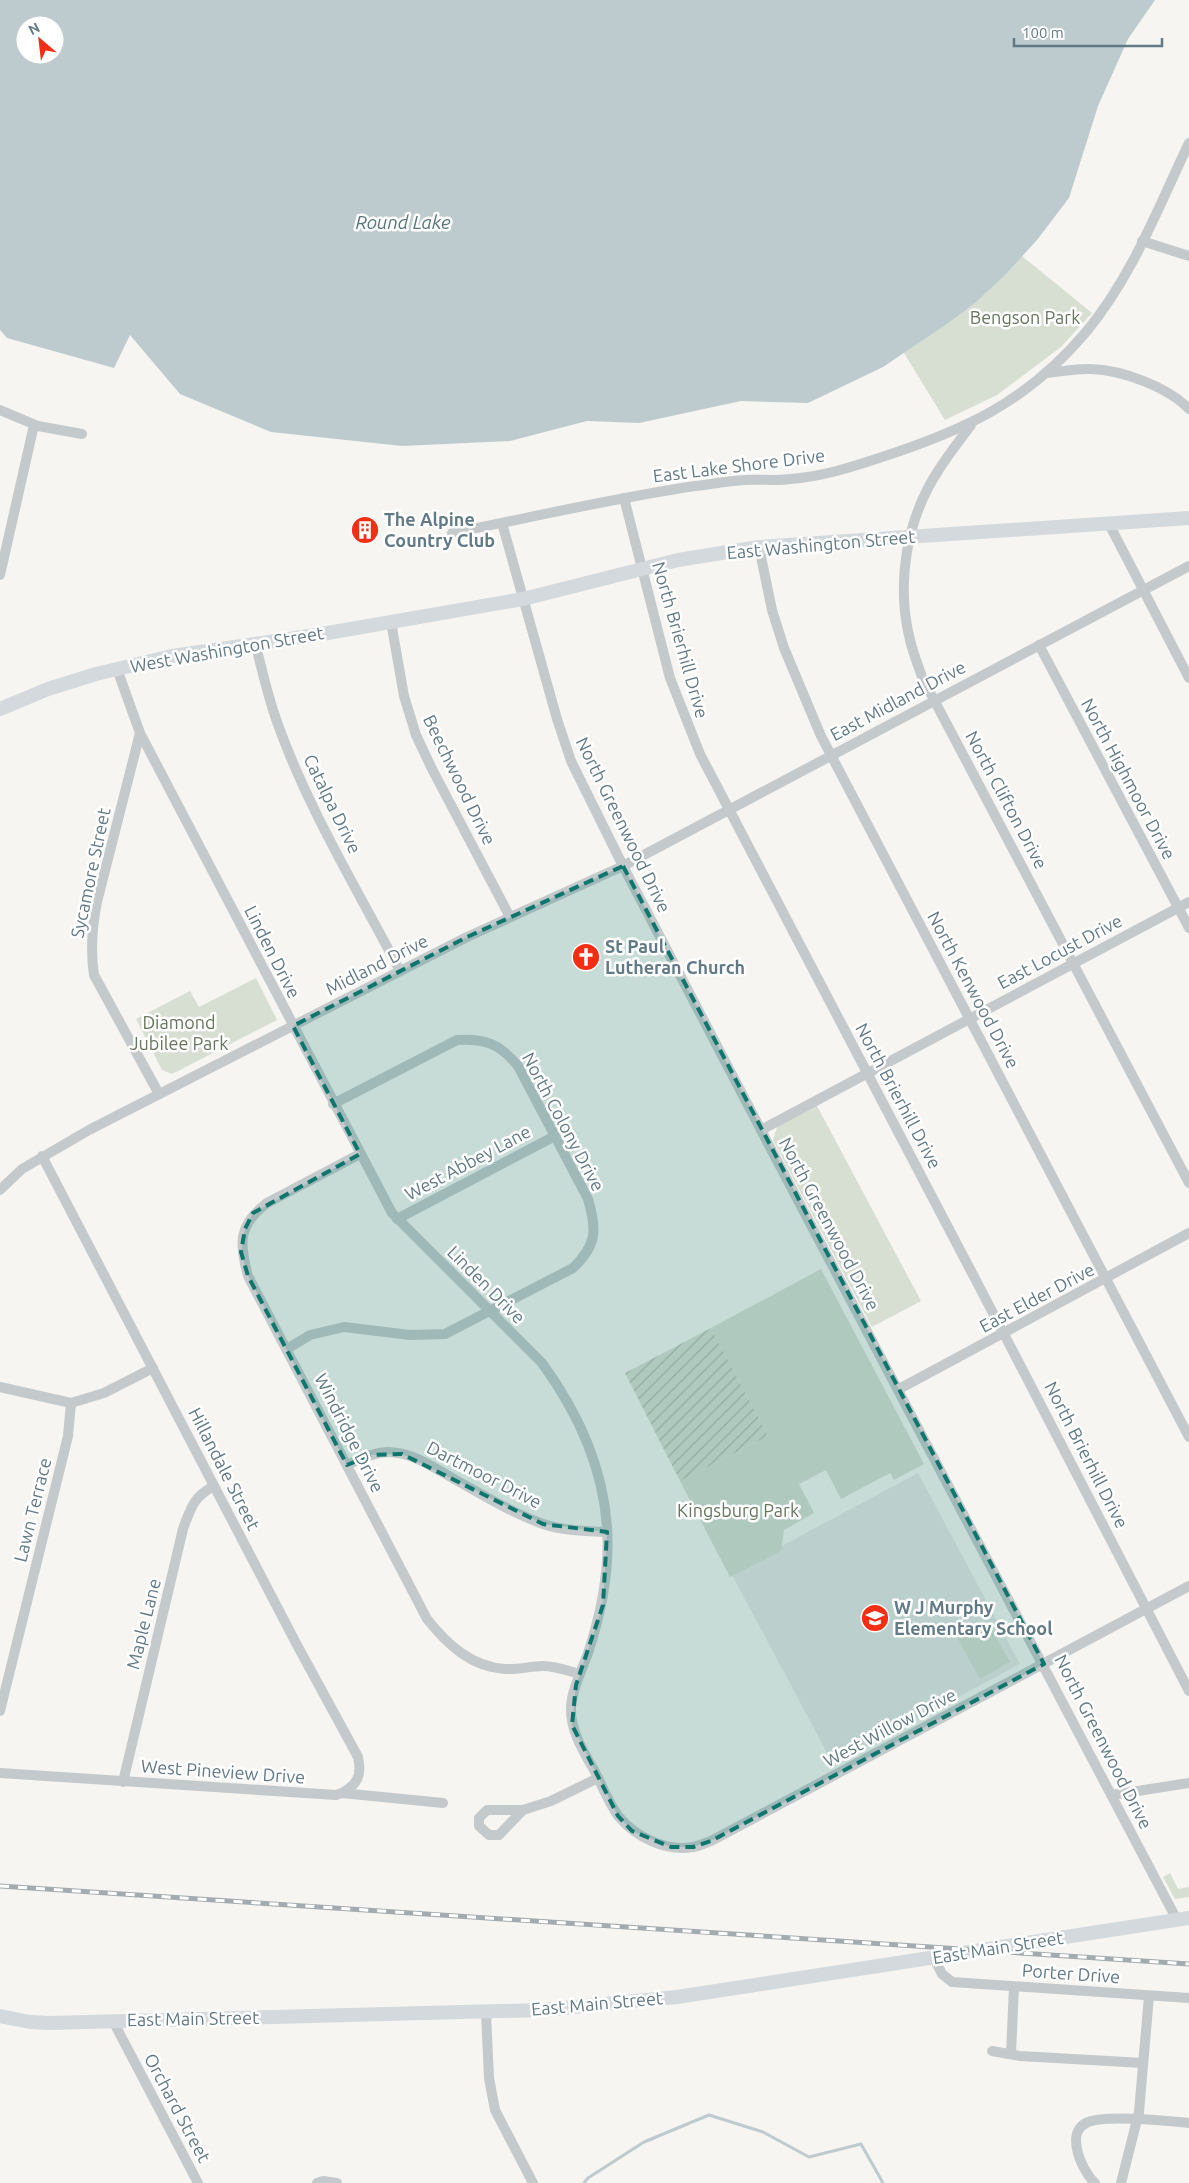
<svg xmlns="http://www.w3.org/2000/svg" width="1189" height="2183" viewBox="0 0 1189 2183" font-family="Ubuntu,sans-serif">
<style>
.built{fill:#e6e7e5}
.green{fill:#d7ded2}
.garden{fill:url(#garden-furrows)}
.water{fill:#bdcbcf;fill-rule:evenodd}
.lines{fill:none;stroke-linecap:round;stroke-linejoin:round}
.stream{stroke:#bdcbcf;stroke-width:3}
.minor{stroke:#c4c9cb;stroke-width:10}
.secondary{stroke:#d3d9dd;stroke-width:14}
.rail-casing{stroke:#a2abaf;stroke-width:5}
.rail{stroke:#fff;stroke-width:3;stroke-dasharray:9;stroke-linecap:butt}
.marked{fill:#0f766e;fill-opacity:0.2;stroke:#0f766e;stroke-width:4;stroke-dasharray:10 6;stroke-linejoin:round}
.labels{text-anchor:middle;stroke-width:5;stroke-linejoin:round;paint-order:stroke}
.park-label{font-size:18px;fill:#66775d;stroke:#fff}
.street-label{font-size:18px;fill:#627a85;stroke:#fff}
.poi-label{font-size:18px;font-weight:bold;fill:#627a85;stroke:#fff;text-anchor:start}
.water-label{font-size:19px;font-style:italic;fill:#58767c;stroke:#fff}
</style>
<defs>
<pattern id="garden-furrows" width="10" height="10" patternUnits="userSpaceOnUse" patternTransform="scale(1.25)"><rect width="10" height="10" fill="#d7ded2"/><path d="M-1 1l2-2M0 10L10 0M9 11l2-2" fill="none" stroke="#b2b9b0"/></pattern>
</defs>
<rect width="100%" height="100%" fill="#f6f5f1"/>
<path class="built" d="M 918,1473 L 1020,1664 L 833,1764 L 731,1573 Z"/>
<g class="green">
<path d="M 1022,256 L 1092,313 L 1061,347 L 997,395 L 945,420 L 904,353 C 946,324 988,294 1022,256 Z"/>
<path d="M 256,978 L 277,1020 L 172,1074 L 162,1070 L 136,1019 L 190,991 L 199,1007 Z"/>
<path d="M 816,1104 L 921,1301 L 872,1327 L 773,1140 L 778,1124 Z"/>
<path d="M 821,1269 L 924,1464 L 894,1480 L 890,1473 L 841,1499 L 826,1470 L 799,1484 L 814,1513 L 784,1530 L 781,1551 L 730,1577 L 680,1481 L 768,1436 L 711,1328 Z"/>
<path d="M 988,1623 L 1010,1662 L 980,1679 L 958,1639 Z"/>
<path d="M 1170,1873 L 1178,1889 L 1189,1887 L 1189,1897 L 1175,1899 L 1163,1877 Z"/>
</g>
<path class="garden" d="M 711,1328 L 768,1436 L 680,1481 L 625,1373 Z"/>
<path class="water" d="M 0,0 L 1155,0 L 1128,39 L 1098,106 L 1069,198 L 1037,240 L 1005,275 L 975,303 L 944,326 L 883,367 L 808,403 L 741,401 L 639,423 L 587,421 L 510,441 L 402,446 L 271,432 L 180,394 L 130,335 L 114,368 L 7,338 L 0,330 ZM 25,25 L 55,25 L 55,55 L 25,55 Z"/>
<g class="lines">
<path class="stream" d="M 584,2183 L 588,2178 L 644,2142 L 709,2115 L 763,2132 L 809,2157 L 861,2144 L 883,2183"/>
<g class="minor">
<path d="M 1142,241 L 1189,256"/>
<path d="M 1046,373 C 1060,372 1077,368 1091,369 C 1122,370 1168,387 1189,409"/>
<path d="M 0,410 L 38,426 L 82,434"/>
<path d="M 971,425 C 960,440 948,455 938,471 C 906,520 896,584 910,640 C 913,653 918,665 922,677 L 1189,1183"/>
<path d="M 624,498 L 670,678 L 700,754 L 1004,1334 L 1189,1691"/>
<path d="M 502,523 L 557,719 L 571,761 L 623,866 L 761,1130 L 1177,1920"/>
<path d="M 1109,524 L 1189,678"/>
<path d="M 452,533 C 533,517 614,498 695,486 C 712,484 728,481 745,480 C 760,479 775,481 790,479 C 821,477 852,467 882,457 C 965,430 1027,402 1086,332 C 1132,277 1158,208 1189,143"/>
<path d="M 759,547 L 772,610 L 784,648 L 821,736 L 1189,1437"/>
<path d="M 0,575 L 34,425"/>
<path d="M 391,622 L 404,696 L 416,735 L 432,769 L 510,917"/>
<path d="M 255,643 C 261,665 266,688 273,710 C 303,801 356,887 400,971"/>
<path d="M 1039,645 L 1189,928"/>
<path d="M 117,669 L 140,733 L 392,1213 L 542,1363 C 577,1411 603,1467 607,1527 C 610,1571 602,1611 588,1653 C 582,1670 572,1689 571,1707 C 570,1730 583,1751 594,1770 C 602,1785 609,1804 619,1817 C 636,1837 666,1852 693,1847 C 699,1846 705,1843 711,1841 L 1189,1586"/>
<path d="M 140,733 L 97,902 C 92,927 90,949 94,975 L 159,1094"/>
<path d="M 761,1130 L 1189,902"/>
<path d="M 360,1154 L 267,1203 C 238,1225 239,1243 248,1276 L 427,1619 C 447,1644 471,1667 505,1669 C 518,1670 530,1666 543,1666 C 555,1666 569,1671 580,1674"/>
<path d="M 42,1156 L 297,1645 L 358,1757 C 362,1775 358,1784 342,1793"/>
<path d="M 0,1190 L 22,1169 L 89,1130 L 467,937 L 623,866 L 1189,566"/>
<path d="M 397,1219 L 555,1136"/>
<path d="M 287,1349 L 310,1335 L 344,1327 L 410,1335 L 445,1334 L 573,1268 C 597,1245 597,1230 588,1199 L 518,1066 C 500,1044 485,1038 457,1040 L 333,1104"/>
<path d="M 0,1387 L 71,1403 L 104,1393 L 153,1368"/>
<path d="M 899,1389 L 1189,1233"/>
<path d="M 347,1465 C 360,1459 373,1453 387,1452 C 412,1452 433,1467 454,1479 C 483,1495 512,1513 543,1524 C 564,1531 586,1531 607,1532"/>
<path d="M 0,1711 L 68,1436 L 71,1403"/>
<path d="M 0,1773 L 336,1795 L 342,1793 L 443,1803"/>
<path d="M 123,1782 L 183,1529 C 191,1508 193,1497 214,1486"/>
<path d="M 1112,1795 L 1189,1783"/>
<path d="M 523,1810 L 499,1835 L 489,1835 L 479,1826 L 479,1818 L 487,1810 L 523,1810 L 551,1801 L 598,1778"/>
<path d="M 934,1958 L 942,1974 L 952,1982 L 1189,1998"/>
<path d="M 486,2013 L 489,2078 L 495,2110 L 533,2183"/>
<path d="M 113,2021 L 198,2183"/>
<path d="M 992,2051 L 1020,2056 L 1143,2063"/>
<path d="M 1011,2054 L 1014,1987"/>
<path d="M 317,2183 L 323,2181 L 337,2183"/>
<path d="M 1095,2183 C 1087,2176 1079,2160 1077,2149 C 1075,2139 1075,2129 1086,2123 C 1103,2114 1168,2121 1189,2123"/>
<path d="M 1121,2183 L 1139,2112 L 1149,1996"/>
</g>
<g class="secondary">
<path d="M 0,709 L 48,689 L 96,674 L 172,656 L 316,635 L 523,599 L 678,560 L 759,547 L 1189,518"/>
<path d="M 0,2016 L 30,2022 L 49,2023 L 543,2010 L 677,1997 L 1189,1918"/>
</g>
<defs>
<path id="rail" d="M 0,1886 L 1189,1964"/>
</defs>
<use href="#rail" class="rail-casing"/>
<use href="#rail" class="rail"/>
</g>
<path class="marked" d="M 623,866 L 1044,1664 L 711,1841 L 693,1847 L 671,1847 L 632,1831 L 618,1816 L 572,1725 L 576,1685 L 603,1605 L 607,1532 L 543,1524 L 402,1454 L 371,1455 L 347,1465 L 248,1276 L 241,1252 L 245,1229 L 253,1213 L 360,1154 L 293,1026 L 467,937 Z"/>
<defs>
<symbol id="building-disc" viewBox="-11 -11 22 22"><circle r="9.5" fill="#f22f15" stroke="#fff"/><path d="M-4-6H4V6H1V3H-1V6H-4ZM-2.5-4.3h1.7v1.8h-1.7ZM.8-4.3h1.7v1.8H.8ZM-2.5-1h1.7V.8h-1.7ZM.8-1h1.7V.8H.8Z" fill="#fff"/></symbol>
<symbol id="church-disc" viewBox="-11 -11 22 22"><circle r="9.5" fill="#f22f15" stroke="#fff"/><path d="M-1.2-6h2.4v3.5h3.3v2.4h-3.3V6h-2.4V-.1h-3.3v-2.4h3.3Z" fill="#fff"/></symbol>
<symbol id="school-disc" viewBox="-11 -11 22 22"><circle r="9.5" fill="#f22f15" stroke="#fff"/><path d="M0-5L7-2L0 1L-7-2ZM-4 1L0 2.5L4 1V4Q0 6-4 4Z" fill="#fff"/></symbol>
</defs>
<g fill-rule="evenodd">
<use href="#building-disc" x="349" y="514" width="32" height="32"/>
<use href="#church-disc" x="570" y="941" width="32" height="32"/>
<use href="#school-disc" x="859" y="1602" width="32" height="32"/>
</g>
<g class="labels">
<g class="park-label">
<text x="1025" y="324">Bengson Park</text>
<text x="179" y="1029">Diamond<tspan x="179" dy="21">Jubilee Park</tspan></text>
<text x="738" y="1517">Kingsburg Park</text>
</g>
<g class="street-label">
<text transform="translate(739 466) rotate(-7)" y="6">East Lake Shore Drive</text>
<text transform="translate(821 545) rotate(-5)" y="6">East Washington Street</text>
<text transform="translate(680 640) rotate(74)" y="6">North Brierhill Drive</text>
<text transform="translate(227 650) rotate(-10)" y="6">West Washington Street</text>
<text transform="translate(898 701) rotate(-28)" y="6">East Midland Drive</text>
<text transform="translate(1128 779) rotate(62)" y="6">North Highmoor Drive</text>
<text transform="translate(459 780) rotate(64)" y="6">Beechwood Drive</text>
<text transform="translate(1006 800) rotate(62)" y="6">North Clifton Drive</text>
<text transform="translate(332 804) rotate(64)" y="6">Catalpa Drive</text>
<text transform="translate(623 825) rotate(64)" y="6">North Greenwood Drive</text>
<text transform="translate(91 873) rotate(-78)" y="6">Sycamore Street</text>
<text transform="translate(272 952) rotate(63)" y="6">Linden Drive</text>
<text transform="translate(1060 952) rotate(-28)" y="6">East Locust Drive</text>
<text transform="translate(377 965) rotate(-27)" y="6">Midland Drive</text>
<text transform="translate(973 990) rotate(62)" y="6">North Kenwood Drive</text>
<text transform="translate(898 1096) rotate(62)" y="6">North Brierhill Drive</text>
<text transform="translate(563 1122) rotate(62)" y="6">North Colony Drive</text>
<text transform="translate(468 1163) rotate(-28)" y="6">West Abbey Lane</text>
<text transform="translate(829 1224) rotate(62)" y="6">North Greenwood Drive</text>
<text transform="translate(486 1285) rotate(45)" y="6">Linden Drive</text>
<text transform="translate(1037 1298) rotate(-28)" y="6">East Elder Drive</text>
<text transform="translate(349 1433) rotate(63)" y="6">Windridge Drive</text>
<text transform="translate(1086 1455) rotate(63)" y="6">North Brierhill Drive</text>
<text transform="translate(224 1469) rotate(63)" y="6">Hillandale Street</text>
<text transform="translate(484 1475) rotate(27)" y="6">Dartmoor Drive</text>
<text transform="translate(33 1510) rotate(-76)" y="6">Lawn Terrace</text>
<text transform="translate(144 1624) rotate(-76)" y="6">Maple Lane</text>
<text transform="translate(890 1728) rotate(-28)" y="6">West Willow Drive</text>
<text transform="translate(1103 1742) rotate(63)" y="6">North Greenwood Drive</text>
<text transform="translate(223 1772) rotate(4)" y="6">West Pineview Drive</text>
<text transform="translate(998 1948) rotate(-9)" y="6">East Main Street</text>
<text transform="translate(1071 1974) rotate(4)" y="6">Porter Drive</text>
<text transform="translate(597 2004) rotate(-5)" y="6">East Main Street</text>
<text transform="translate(193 2019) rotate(-1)" y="6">East Main Street</text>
<text transform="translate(177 2108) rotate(62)" y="6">Orchard Street</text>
</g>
<g class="poi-label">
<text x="384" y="526">The Alpine<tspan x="384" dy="21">Country Club</tspan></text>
<text x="605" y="953">St Paul<tspan x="605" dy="21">Lutheran Church</tspan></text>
<text x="894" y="1614">W J Murphy<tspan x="894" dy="21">Elementary School</tspan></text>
</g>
<g class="water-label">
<text x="403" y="229">Round Lake</text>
</g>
</g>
<g transform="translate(40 40) rotate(332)"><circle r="24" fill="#ffffff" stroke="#c0cace"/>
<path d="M0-4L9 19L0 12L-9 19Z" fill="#f22f15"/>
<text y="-8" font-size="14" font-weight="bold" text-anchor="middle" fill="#627a85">N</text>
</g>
<path d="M1014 38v8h148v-8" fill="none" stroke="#627a85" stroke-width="2.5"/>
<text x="1022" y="38" font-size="15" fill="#627a85" stroke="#ffffff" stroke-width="4" paint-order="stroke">100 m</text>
</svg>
